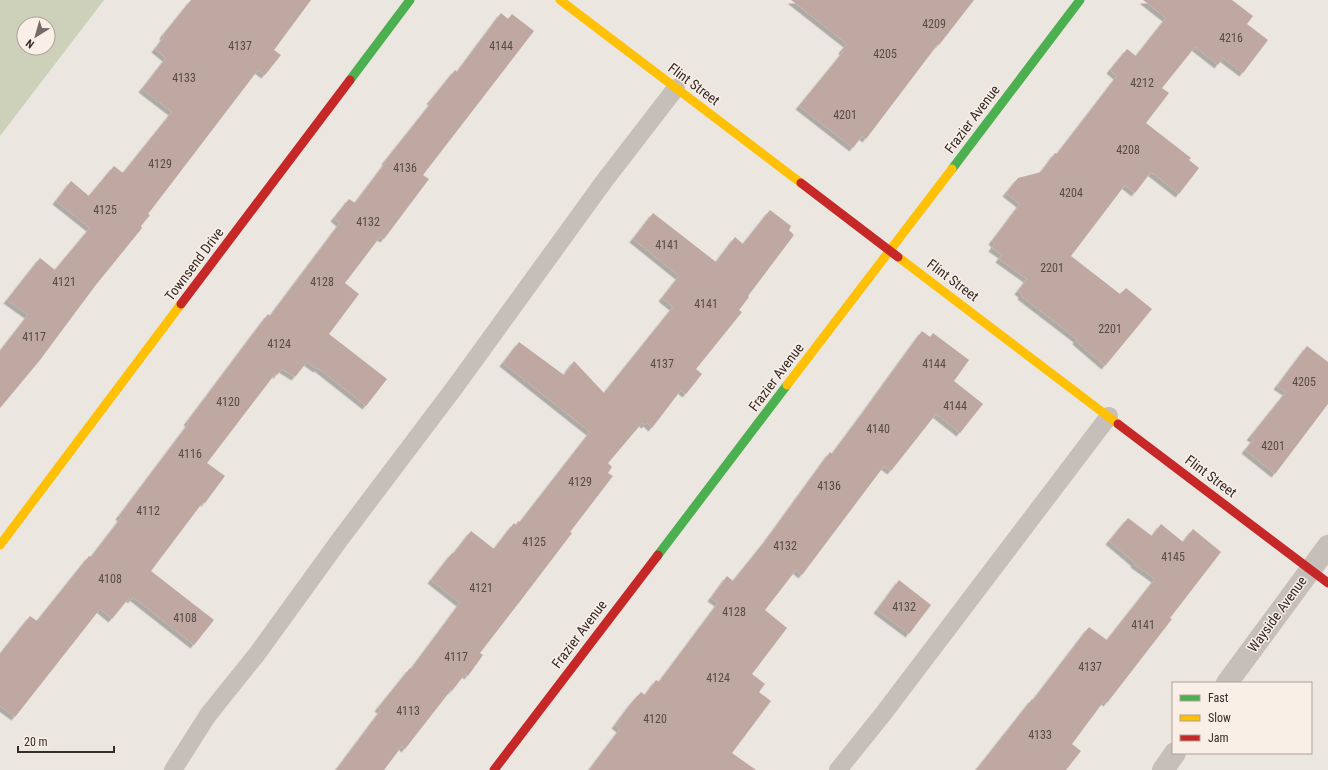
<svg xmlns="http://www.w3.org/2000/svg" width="1328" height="770" viewBox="0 0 1328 770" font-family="'Roboto Condensed',sans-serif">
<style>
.green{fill:#ced1ba;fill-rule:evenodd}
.building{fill:#bfa8a2;filter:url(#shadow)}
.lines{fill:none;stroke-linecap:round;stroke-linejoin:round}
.lane{stroke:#c5beb9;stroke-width:18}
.street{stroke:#c5beb9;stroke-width:22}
.fast{stroke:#4caf50;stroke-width:9}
.slow{stroke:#ffc107;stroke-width:9}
.jam{stroke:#c62828;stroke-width:9}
.labels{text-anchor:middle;stroke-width:3;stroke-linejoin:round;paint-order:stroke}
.number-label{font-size:12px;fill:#584a46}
.street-label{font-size:14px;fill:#352b27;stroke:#f9efe7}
</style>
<defs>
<filter id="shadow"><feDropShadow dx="-3.5" dy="3.5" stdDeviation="0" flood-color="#0004"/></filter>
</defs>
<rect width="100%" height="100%" fill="#ece6e0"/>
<path class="green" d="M 0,0 L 104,0 L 0,136 ZM 24,24 L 48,24 L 48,48 L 24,48 Z"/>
<g class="building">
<path d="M 191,0 L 311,0 L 274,50 L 281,55 L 265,75 L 258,70 L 148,214 L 150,215 L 141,226 L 142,228 L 95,286 L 40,360 L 0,408 L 0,351 L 28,315 L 7,300 L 40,258 L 55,270 L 90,228 L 56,201 L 71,181 L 89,196 L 114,166 L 123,173 L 172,112 L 142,89 L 166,58 L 155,49 L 164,37 L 163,35 Z"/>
<path d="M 791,0 L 974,0 L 939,45 L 938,44 L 866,139 L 862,136 L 853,148 L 799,106 L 843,52 L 842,50 L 847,44 Z"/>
<path d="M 1143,0 L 1232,0 L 1253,16 L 1247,24 L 1268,40 L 1243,73 L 1223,58 L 1218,65 L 1195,47 L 1162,88 L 1169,93 L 1146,123 L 1191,158 L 1189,160 L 1199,168 L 1179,194 L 1151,172 L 1135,193 L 1125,185 L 1071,256 L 1120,294 L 1126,288 L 1152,309 L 1105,366 L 1076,341 L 1077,339 L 1021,296 L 1022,294 L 1018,291 L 1027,279 L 999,259 L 1002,255 L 992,248 L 995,244 L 992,241 L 1020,204 L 1006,193 L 1018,178 L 1041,172 L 1055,153 L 1057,154 L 1117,76 L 1110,70 L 1127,49 L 1136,56 L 1166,18 Z"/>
<path d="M 501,13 L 508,19 L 512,14 L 534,31 L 423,175 L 429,179 L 384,239 L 380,237 L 345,283 L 359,294 L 329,334 L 387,379 L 366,406 L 318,368 L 317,369 L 307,362 L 295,377 L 282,369 L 277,375 L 275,374 L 207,463 L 225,476 L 205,503 L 203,502 L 151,571 L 214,620 L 194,645 L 133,597 L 132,600 L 129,598 L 112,619 L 100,609 L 15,717 L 0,706 L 0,654 L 30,616 L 37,621 L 89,556 L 91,557 L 121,518 L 119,516 L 189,423 L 187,422 L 268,314 L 270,316 L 340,223 L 334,218 L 349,199 L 355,203 L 386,162 L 385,161 L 432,102 L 430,101 L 455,70 L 457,72 Z"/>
<path d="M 770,210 L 791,226 L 789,230 L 794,235 L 748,296 L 749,297 L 739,310 L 742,312 L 696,369 L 702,374 L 686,394 L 681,390 L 652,428 L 647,423 L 645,425 L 642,423 L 608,463 L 612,467 L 608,473 L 613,476 L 570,532 L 572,533 L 521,600 L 480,653 L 483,655 L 468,676 L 465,674 L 452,691 L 451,690 L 405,749 L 402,746 L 384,770 L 336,770 L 381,710 L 378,708 L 410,668 L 411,669 L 460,603 L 431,580 L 452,553 L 453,554 L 471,531 L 494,549 L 514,523 L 516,525 L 518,521 L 520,522 L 590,432 L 503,363 L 519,342 L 564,375 L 574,361 L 604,393 L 673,307 L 662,298 L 679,276 L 633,239 L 653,213 L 716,262 L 735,237 L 743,244 Z"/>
<path d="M 922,331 L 930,337 L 933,333 L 969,360 L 954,381 L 983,404 L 960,433 L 936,414 L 891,471 L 884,466 L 802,575 L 796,570 L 765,610 L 787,628 L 752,674 L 765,684 L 759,692 L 771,701 L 732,753 L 756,770 L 589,770 L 620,729 L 615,725 L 632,702 L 641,692 L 645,695 L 656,680 L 659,682 L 718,603 L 711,598 L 727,576 L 733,581 L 766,540 L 830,452 L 832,454 L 861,415 Z"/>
<path d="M 1307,346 L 1328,362 L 1328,404 L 1275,474 L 1245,450 L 1254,439 L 1250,437 L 1286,392 L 1277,386 Z"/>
<path d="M 1128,518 L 1152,536 L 1161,524 L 1183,542 L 1193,529 L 1221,552 L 1170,618 L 1172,619 L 1107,703 L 1104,701 L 1072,744 L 1081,751 L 1066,770 L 976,770 L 1032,699 L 1033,700 L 1089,627 L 1107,640 L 1155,579 L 1134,564 L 1135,563 L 1109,541 Z"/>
<path d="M 899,580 L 931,605 L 909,634 L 877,610 Z"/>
</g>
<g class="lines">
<g class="lane">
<path d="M 173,770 L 208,715 L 257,654 L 341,538 L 455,387 L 605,180 L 676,88"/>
<path d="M 838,770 L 883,714 L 1109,416"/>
</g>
<g class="street">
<path d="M 1227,683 L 1328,546"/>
<path d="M 1163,770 L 1175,753"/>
</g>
<g class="fast">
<path d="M 350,80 L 410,0"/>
<path d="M 952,169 L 1080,0"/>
<path d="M 658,555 L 787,385"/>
</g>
<g class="slow">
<path d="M 560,0 L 801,183"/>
<path d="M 898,257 L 1118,424"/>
<path d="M 787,385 L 952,169"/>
<path d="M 0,545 L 181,304"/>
</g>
<g class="jam">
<path d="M 801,183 L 898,257"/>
<path d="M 181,304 L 350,80"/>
<path d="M 1118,424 L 1328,583"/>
<path d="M 494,770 L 658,555"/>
</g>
</g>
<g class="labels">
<g class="number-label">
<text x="934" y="28">4209</text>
<text x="1231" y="42">4216</text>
<text x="240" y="50">4137</text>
<text x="501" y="50">4144</text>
<text x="885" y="58">4205</text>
<text x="184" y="82">4133</text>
<text x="1142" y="87">4212</text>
<text x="845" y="119">4201</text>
<text x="1128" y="154">4208</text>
<text x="160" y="168">4129</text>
<text x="405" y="172">4136</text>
<text x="1071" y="197">4204</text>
<text x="105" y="214">4125</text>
<text x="368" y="226">4132</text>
<text x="667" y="249">4141</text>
<text x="1052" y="272">2201</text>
<text x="64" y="286">4121</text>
<text x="322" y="286">4128</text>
<text x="706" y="308">4141</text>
<text x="1110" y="333">2201</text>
<text x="34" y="341">4117</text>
<text x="279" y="348">4124</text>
<text x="662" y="368">4137</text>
<text x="934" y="368">4144</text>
<text x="1304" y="386">4205</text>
<text x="228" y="406">4120</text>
<text x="955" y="410">4144</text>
<text x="878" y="433">4140</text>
<text x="1273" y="450">4201</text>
<text x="190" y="458">4116</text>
<text x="580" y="486">4129</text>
<text x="829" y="490">4136</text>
<text x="148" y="515">4112</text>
<text x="534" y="546">4125</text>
<text x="785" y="550">4132</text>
<text x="1173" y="561">4145</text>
<text x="110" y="583">4108</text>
<text x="481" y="592">4121</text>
<text x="904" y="611">4132</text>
<text x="734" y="616">4128</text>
<text x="185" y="622">4108</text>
<text x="1143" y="629">4141</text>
<text x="456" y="661">4117</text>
<text x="1090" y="671">4137</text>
<text x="718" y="682">4124</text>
<text x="408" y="715">4113</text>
<text x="655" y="723">4120</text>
<text x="1040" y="739">4133</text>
</g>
<g class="street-label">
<text transform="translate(694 84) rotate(37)" y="5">Flint Street</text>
<text transform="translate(972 119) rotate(-53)" y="5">Frazier Avenue</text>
<text transform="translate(194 264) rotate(-53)" y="5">Townsend Drive</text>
<text transform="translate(953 280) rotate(37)" y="5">Flint Street</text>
<text transform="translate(776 377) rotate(-53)" y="5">Frazier Avenue</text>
<text transform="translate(1211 476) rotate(37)" y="5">Flint Street</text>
<text transform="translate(1277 614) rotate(-54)" y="5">Wayside Avenue</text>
<text transform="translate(579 634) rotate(-53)" y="5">Frazier Avenue</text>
</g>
</g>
<rect x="1172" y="682" width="140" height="72" fill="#f9efe7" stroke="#aba19a"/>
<rect x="1180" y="695" width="20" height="6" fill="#4caf50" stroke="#aba19a"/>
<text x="1208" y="702" font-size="12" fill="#352b27">Fast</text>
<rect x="1180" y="715" width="20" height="6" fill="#ffc107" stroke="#aba19a"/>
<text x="1208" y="722" font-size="12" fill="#352b27">Slow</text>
<rect x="1180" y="735" width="20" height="6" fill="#c62828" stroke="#aba19a"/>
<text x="1208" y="742" font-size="12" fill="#352b27">Jam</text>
<g transform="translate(36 36) rotate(217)"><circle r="19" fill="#f9efe7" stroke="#aba19a"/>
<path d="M0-3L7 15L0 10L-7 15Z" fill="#756c68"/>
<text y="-6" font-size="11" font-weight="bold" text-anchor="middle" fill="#352b27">N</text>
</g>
<path d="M18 746v6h96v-6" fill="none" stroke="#352b27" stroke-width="2"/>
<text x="24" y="746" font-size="12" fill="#352b27" stroke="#f9efe7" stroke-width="3" paint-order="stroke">20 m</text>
</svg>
